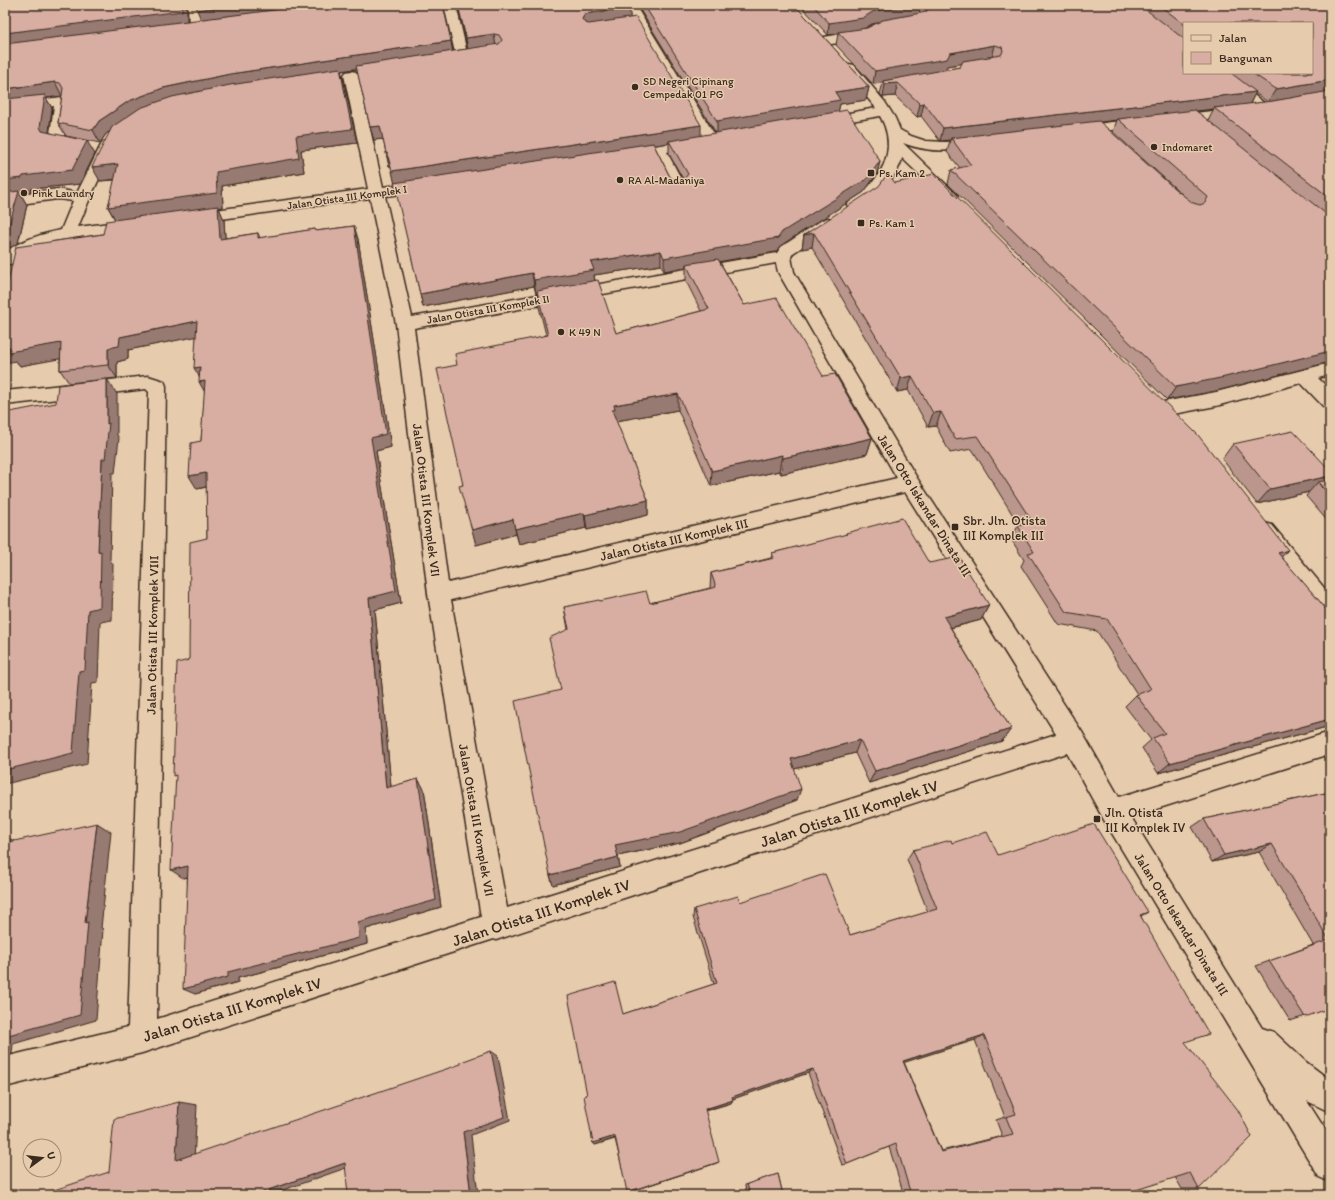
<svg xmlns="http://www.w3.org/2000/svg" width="1335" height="1200" viewBox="0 0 1335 1200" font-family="Itim,sans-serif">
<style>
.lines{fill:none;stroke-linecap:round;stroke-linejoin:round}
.minor-casing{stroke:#3b2a1e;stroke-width:3}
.minor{fill:#e6cbad;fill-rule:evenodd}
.wall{fill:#ba968c;stroke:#3b2a1e;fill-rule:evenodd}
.shaded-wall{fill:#977a72;stroke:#3b2a1e}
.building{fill:#d8aea3;stroke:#3b2a1e;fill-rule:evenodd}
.poi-dot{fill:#3b2a1e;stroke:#e6cbad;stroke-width:1.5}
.labels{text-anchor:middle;stroke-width:3;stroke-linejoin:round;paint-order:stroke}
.far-poi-label{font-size:11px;fill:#3b2a1e;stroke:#e6cbad;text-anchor:start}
.far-street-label{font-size:11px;fill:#3b2a1e;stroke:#e6cbad}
.street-label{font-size:13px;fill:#3b2a1e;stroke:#e6cbad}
.poi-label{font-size:13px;fill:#3b2a1e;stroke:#e6cbad;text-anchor:start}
.near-street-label{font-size:16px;fill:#3b2a1e;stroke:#e6cbad}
</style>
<rect width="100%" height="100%" fill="#e6cbad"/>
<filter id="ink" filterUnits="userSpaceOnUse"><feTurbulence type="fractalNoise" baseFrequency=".025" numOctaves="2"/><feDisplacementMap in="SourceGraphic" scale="8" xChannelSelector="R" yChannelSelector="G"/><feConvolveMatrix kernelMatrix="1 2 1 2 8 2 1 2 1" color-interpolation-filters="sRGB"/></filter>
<g filter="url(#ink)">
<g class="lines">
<defs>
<g id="minor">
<path d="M 188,5 L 200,5 L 201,28 L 199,31 L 191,31 L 189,28 Z"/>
<path d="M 444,5 L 456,5 L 468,57 L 467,60 L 457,60 L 456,57 Z"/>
<path d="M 623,5 L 635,5 L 718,140 L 716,143 L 711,144 L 706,143 L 704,145 L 699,146 L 667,152 L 686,188 L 683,191 L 678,193 L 673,191 L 654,154 L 626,159 L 621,158 L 619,155 L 621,152 L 626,151 L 699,138 L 703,139 Z"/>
<path d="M 866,30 L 870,31 L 872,34 L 870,37 L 854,41 L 824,45 L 820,44 L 818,41 L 820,38 L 824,37 Z"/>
<path d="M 849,64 L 854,65 L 885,102 L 895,118 L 900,130 L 911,136 L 926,141 L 946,142 L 978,138 L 983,139 L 985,142 L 983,145 C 957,152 928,153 903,143 L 955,193 L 958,196 L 955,199 L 950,201 L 945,199 L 902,158 C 899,175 869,213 850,208 L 847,205 C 852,198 861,195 866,189 C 888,169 895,142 880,116 L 822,126 L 817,125 L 815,122 L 817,119 L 822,118 L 876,108 L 842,68 L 844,65 Z"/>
<path d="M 351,71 L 356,72 L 358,75 L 383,187 L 426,181 L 431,183 L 434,186 L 431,189 L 426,191 L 385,196 L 412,317 L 777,253 L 781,247 L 822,220 L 828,218 L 834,220 L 836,223 L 834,226 L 793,253 L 791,257 L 794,272 L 917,478 L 1082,732 L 1119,797 L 1330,732 L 1330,754 L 1131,817 L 1262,1028 L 1274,1032 L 1306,1062 L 1330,1080 L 1330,1112 L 1307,1101 L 1330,1137 L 1330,1182 L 1319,1177 L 1104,820 L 1067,753 L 496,940 L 494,939 L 142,1053 L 5,1087 L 5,1057 L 128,1027 L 149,392 L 146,389 L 5,405 L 5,391 L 148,376 L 164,381 L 166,386 L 157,1019 L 481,917 L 428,594 L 396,324 L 370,198 L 193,223 L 187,221 L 185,218 L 187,215 L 193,213 L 368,189 L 344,75 L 346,72 ZM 776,263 L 778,272 L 897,478 L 448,583 L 414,328 ZM 905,492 L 1056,734 L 507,908 L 451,600 Z"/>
<path d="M 1210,73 L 1225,73 L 1272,109 L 1270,112 L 1265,113 L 1260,112 Z"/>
<path d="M 62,97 L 67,98 L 69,101 L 64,137 L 84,142 L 86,145 L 84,148 L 79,149 L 51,143 L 49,140 L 54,106 L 5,112 L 5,104 Z"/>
<path d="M 1240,108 L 1245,109 L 1247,112 L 1245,115 L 1076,134 L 1071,133 L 1069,130 L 1071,127 L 1076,126 Z"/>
<path d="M 108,141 L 113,142 L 115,145 L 90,198 L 78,227 L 133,220 L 139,222 L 141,225 L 139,228 L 53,241 L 38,246 L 24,254 L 11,264 L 5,265 L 5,252 C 22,240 41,234 61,230 L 73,201 L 58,199 L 5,206 L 5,196 L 58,189 L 77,193 L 101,145 L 103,142 Z"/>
<path d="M 1330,363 L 1330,375 L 1318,378 L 1330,390 L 1330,408 L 1323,406 L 1301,383 L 1216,406 L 1163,416 L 1156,414 L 1154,409 L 1156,404 L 1163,402 L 1216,392 Z"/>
<path d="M 1265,523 L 1272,525 L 1330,595 L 1330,620 L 1322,618 L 1258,537 L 1255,531 L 1258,525 Z"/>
</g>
</defs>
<use href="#minor" class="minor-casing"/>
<use href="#minor" class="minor"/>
</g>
<g class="wall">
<path d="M 5,5 L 187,5 L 187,21 L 451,41 L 453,51 L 468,49 L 458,5 L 629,5 L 630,18 L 701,136 L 716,133 L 637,5 L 795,5 L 869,87 L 866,100 L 840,104 L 838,112 L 880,161 L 877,174 L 864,192 L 780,246 L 776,252 L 720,262 L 744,305 L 823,376 L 872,438 L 867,454 L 781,474 L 779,471 L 711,486 L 678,410 L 616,421 L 648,500 L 648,515 L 587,530 L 586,528 L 519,544 L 516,534 L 476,545 L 463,485 L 457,365 L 546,335 L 539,307 L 537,294 L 536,294 L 534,286 L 423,307 L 420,294 L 395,183 L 391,166 L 389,166 L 383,139 L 374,140 L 370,127 L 357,69 L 341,71 L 344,82 L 357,143 L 301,150 L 304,172 L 222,186 L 223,207 L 219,208 L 224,220 L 225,238 L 258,233 L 260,238 L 315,229 L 316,231 L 354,226 L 358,239 L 391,447 L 376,451 L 401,603 L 375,610 L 391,787 L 418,779 L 424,789 L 441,907 L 366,929 L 367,944 L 238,978 L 238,982 L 195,994 L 187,877 L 183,878 L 189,660 L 207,538 L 207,487 L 197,489 L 205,392 L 199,377 L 196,336 L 128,350 L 128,359 L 117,362 L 117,378 L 69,383 L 60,370 L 60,358 L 20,366 L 16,361 L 103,234 L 115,220 L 108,207 L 115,180 L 100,181 L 110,131 L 106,134 L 100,143 L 66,136 L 58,123 L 62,96 L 46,98 L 52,108 L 49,132 L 95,154 L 80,184 L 31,189 L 31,191 L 20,193 L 27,205 L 18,243 ZM 669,143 L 669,154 L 683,179 L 679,181 L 673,179 L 669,175 L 654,145 ZM 661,265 L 664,271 L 686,267 L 686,281 L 701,311 L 616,333 L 595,280 L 594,275 Z"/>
<path d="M 800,5 L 1330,5 L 1330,362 L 1216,391 L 1167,400 L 948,184 L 951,170 L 960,168 L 947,152 L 950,140 L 940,141 L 921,116 L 917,117 L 895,96 L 883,97 L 880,94 L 883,83 L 873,84 L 836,45 L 838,34 L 828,35 ZM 878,22 L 867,28 L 864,28 L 872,24 ZM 1184,23 L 1312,73 L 1184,73 ZM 963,63 L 960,67 L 945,70 L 947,66 ZM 1255,93 L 1268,102 L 1250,104 ZM 1214,109 L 1208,121 L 1196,111 L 1206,110 ZM 1117,120 L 1113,132 L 1184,196 L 1175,189 L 1100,123 Z"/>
<path d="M 895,183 L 1281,557 L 1327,610 L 1330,609 L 1330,726 L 1158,773 L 1142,748 L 1151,740 L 1125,706 L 1137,694 L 1097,631 L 1058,624 L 1021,566 L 1024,560 L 1011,539 L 1018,526 L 1019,525 L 972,449 L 950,453 L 936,426 L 928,427 L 908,390 L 897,392 L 812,247 L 802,249 L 804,235 Z"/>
<path d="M 1233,444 L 1330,476 L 1330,524 L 1306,496 L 1309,492 L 1257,504 L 1222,459 Z"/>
<path d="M 846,533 L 929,563 L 989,605 L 981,620 L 951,628 L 1011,729 L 1002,741 L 869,783 L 855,753 L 794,769 L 797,800 L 680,843 L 618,856 L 620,867 L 553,885 L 550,875 L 561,690 L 568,629 L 564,607 L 600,601 L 650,603 L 710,588 L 711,573 L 771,558 L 772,553 L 846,535 Z"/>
<path d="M 1330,792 L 1330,1008 L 1290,1021 L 1256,966 L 1313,945 L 1259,852 L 1212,862 L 1192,827 L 1204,819 Z"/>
<path d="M 952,843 L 998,855 L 1148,912 L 1141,916 L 1185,1042 L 1199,1189 L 1182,1189 L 1175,1177 L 1120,1195 L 904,1195 L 889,1147 L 847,1164 L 842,1165 L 808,1073 L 732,1099 L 731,1103 L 705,1111 L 717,1163 L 628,1192 L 615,1139 L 595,1145 L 593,1143 L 587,1095 L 623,1014 L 714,984 L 693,917 L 694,909 L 740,902 L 850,935 L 928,912 L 907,859 L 913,850 ZM 975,1040 L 1005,1117 L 996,1120 L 1002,1136 L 941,1151 L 904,1062 Z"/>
<path d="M 778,1174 L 783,1195 L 747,1195 L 745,1185 Z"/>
</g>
<g class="shaded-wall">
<path d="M 182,5 L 187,5 L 187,24 L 5,46 L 5,33 Z"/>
<path d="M 234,5 L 336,5 L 202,22 L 197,10 Z"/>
<path d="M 905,5 L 921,5 L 919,15 L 872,24 L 860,31 L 838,32 L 838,34 L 828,35 L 829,23 L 874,11 Z"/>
<path d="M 630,7 L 630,20 L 586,27 L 582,19 L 585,14 Z"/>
<path d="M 494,34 L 496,47 L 468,51 L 466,38 Z"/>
<path d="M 451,41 L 453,54 L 341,71 L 344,82 L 357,143 L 301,150 L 304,172 L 222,186 L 223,207 L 219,208 L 224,220 L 226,252 L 116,221 L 108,207 L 135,114 L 106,134 L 100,143 L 93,130 L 99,121 L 129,101 L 163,88 L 230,74 Z"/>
<path d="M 995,45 L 992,58 L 953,65 L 947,66 L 944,72 L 883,81 L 883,83 L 873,84 L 875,71 L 956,52 Z"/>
<path d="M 1330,80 L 1330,92 L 1268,102 L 1276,89 Z"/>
<path d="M 55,82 L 62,96 L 46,98 L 52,108 L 48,140 L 5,103 L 5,89 Z"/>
<path d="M 898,83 L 895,96 L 883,97 L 885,84 Z"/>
<path d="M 869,87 L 866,100 L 840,104 L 838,113 L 717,134 L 717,121 L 835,92 Z"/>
<path d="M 1256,92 L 1249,105 L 1214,108 L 1214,109 L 1120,120 L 1118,119 L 1117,120 L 952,140 L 951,138 L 950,140 L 940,141 L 943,128 Z"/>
<path d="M 924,103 L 921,116 L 917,117 L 920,104 Z"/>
<path d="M 701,125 L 701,138 L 669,141 L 669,143 L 395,185 L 392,171 Z"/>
<path d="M 380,126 L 384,139 L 374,140 L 370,127 Z"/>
<path d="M 87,141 L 95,154 L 80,184 L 31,189 L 31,191 L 20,193 L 27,205 L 18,243 L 5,251 L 5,180 L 23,176 Z"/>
<path d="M 386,153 L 387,153 L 391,166 L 389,166 Z"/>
<path d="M 880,161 L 877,174 L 864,192 L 780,246 L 776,252 L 688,267 L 686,264 L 686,267 L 664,271 L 664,258 L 782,232 Z"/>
<path d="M 118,164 L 126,178 L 100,181 L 92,167 Z"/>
<path d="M 354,226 L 358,239 L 391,447 L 376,451 L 401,603 L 375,610 L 392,797 L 386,788 L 369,598 L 371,438 Z"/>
<path d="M 814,233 L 812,247 L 802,249 L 804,235 Z"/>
<path d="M 661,251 L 661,265 L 594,275 L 595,283 L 536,294 L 534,280 L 591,262 Z"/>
<path d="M 532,273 L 534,286 L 423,307 L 420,294 Z"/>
<path d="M 197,321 L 204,335 L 128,350 L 128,359 L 117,362 L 117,378 L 108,365 L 108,348 L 120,337 Z"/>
<path d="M 61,343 L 70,357 L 20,366 L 16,361 L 5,363 L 5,348 Z"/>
<path d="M 1330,351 L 1330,362 L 1216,391 L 1167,400 L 1176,387 Z"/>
<path d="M 200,367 L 202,381 L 194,368 Z"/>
<path d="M 912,376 L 908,390 L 897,392 L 901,378 Z"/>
<path d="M 107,379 L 117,394 L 117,435 L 119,438 L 115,473 L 112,473 L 110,560 L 113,564 L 112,620 L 100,622 L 98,682 L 92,683 L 87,764 L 5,784 L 5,770 L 79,671 L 88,610 L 98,552 L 102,459 L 107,424 Z"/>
<path d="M 205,381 L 207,396 L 199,382 Z"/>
<path d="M 678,394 L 678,410 L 616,421 L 612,410 L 614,405 Z"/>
<path d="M 941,412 L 936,426 L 928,427 L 933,413 Z"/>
<path d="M 872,438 L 867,454 L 781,474 L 783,458 Z"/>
<path d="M 782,455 L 779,471 L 711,486 L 712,471 Z"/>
<path d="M 206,473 L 214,485 L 197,489 L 189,476 Z"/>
<path d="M 1330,476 L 1330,479 L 1322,488 L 1318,482 L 1309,492 L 1257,504 L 1270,489 Z"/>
<path d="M 648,500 L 648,515 L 587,530 L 585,515 Z"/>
<path d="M 584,513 L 586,528 L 519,544 L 515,529 Z"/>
<path d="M 513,519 L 516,534 L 476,545 L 472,530 Z"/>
<path d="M 1288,550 L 1276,563 L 1278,553 Z"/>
<path d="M 989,605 L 981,620 L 937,631 L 944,617 Z"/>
<path d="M 1330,719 L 1330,726 L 1158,773 L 1170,763 Z"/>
<path d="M 1011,729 L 1002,741 L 869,783 L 875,771 Z"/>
<path d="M 860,740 L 855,753 L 787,771 L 791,759 Z"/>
<path d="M 418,779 L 424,789 L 441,907 L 366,929 L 367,944 L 238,978 L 238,982 L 195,994 L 183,989 L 358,922 Z"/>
<path d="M 801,789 L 797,800 L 680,843 L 617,856 L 615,845 Z"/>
<path d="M 97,823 L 111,832 L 101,928 L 103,929 L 96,1020 L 13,1044 L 12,1054 L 5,1055 L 5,1036 L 85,923 Z"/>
<path d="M 5,836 L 20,844 L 5,845 Z"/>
<path d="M 1272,844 L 1259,852 L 1212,862 L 1224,855 Z"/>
<path d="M 618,857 L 620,867 L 553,885 L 550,875 Z"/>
<path d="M 188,866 L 199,874 L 183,878 L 171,870 Z"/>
<path d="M 984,1035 L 975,1040 L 896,1065 L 903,1061 Z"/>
<path d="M 491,1051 L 498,1056 L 510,1120 L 471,1135 L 478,1195 L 471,1195 L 463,1132 Z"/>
<path d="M 813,1069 L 808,1073 L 730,1100 L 732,1097 Z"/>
<path d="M 733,1100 L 731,1103 L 703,1111 L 705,1109 Z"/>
<path d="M 179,1102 L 197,1105 L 194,1161 L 176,1160 Z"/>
<path d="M 615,1136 L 616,1138 L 595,1145 L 593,1143 Z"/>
<path d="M 719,1162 L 628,1192 L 627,1192 Z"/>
<path d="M 345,1163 L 357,1164 L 269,1195 L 254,1195 Z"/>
</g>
<g class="building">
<path d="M 5,5 L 182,5 L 182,11 L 5,33 Z"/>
<path d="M 197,5 L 234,5 L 197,10 Z"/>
<path d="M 314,5 L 443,5 L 451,41 L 230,74 L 163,88 L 129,101 L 99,121 L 93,130 L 58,123 L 63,88 L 60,83 L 55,82 L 5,89 L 5,44 Z"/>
<path d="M 458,5 L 629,5 L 630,7 L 585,14 L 582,19 L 585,23 L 589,24 L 636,17 L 701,125 L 392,171 L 387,153 L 386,153 L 380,126 L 370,127 L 356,66 L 499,44 L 502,40 L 499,35 L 494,34 L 466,38 Z"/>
<path d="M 644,5 L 795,5 L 869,87 L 835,92 L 840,100 L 717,121 Z"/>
<path d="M 813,5 L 905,5 L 874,11 L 863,18 L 829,23 Z"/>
<path d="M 928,5 L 1140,5 L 1184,39 L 1184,73 L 1231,73 L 1256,92 L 943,128 L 924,103 L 920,104 L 898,83 L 885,84 L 883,81 L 960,67 L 963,61 L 1001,55 L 1003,51 L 1002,47 L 995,45 L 956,52 L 950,53 L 947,59 L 875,71 L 838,32 L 867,28 L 883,20 L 926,12 L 929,8 Z"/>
<path d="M 1159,5 L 1330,5 L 1330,80 L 1276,89 L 1252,73 L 1312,73 L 1312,23 L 1184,23 L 1184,24 Z"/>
<path d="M 340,68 L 352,129 L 296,136 L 299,158 L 216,172 L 217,193 L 108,207 L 118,164 L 92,167 L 112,127 L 140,108 L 172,97 L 230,85 Z"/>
<path d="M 1330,91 L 1330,198 L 1214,108 L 1273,101 Z"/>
<path d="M 45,95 L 40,127 L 42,131 L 87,141 L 72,170 L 23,176 L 22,178 L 5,180 L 5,99 Z"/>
<path d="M 847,110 L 880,161 L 867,179 L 782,232 L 778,238 L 664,258 L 661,251 L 591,262 L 594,270 L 534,280 L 532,273 L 420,294 L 394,183 L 653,143 L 669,175 L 673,179 L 679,181 L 684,179 L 688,174 L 669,141 Z"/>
<path d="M 1195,110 L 1330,217 L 1330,351 L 1225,377 L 1176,387 L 951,170 L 971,165 L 951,138 L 1099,121 L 1175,189 L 1193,203 L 1200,205 L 1205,203 L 1208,197 L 1118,119 Z"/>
<path d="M 888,173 L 895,183 L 934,174 L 1198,435 L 1288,550 L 1278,553 L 1327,610 L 1330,609 L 1330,719 L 1170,763 L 1153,738 L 1165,733 L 1136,695 L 1151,689 L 1107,619 L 1066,612 L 1028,553 L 1034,552 L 1018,526 L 1033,523 L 977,436 L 955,439 L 941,412 L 933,413 L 912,376 L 901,378 L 814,233 L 804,235 L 879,186 Z"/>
<path d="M 19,191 L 8,229 L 5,232 L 5,193 Z"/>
<path d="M 218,206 L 220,239 L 258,233 L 258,238 L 315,229 L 316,231 L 354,226 L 386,434 L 371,438 L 396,591 L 369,598 L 386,788 L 418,779 L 436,900 L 358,922 L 359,938 L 228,972 L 228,977 L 183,989 L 188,866 L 171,870 L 176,775 L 173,776 L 177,663 L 189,660 L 190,542 L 207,538 L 206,473 L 189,476 L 191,443 L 201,441 L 205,381 L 199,382 L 200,367 L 194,368 L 197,321 L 120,337 L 119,346 L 108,348 L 108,365 L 60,370 L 61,343 L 9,352 L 10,347 L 5,348 L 5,294 L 16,247 L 103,234 L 106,221 Z"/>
<path d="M 718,259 L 744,305 L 777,298 L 823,376 L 835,374 L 872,438 L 783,458 L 782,455 L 712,471 L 678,394 L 614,405 L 615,410 L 612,410 L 648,500 L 585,515 L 584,513 L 515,529 L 513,519 L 472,530 L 459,486 L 463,485 L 437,369 L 457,365 L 455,354 L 548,335 L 537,291 L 598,280 L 616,333 L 709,309 L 686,264 Z"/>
<path d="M 107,379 L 107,424 L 109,423 L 105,459 L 102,459 L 98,552 L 101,551 L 100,607 L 88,610 L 85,670 L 79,671 L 73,753 L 5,770 L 5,413 L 56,403 L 58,385 Z"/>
<path d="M 1293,431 L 1330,470 L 1330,476 L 1270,489 L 1233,444 Z"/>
<path d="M 1330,480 L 1330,496 L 1318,482 Z"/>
<path d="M 902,518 L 929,563 L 959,557 L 989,605 L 944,617 L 1011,729 L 875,771 L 860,740 L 791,759 L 801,789 L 680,832 L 615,845 L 618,857 L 550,875 L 515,701 L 561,690 L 549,638 L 569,629 L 564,607 L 599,600 L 600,601 L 646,591 L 650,603 L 716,587 L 711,573 L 774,558 L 772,553 L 847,534 L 846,533 Z"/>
<path d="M 1330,792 L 1330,1008 L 1305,1017 L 1269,961 L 1329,940 L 1272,844 L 1224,855 L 1204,819 Z"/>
<path d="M 97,823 L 85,923 L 88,922 L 80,1015 L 5,1036 L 5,843 Z"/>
<path d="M 1094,824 L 1148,912 L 1140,915 L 1209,1034 L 1185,1042 L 1238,1110 L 1252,1137 L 1199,1189 L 1190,1173 L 1120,1195 L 911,1195 L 896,1144 L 847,1164 L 813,1069 L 732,1097 L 733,1100 L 705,1109 L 719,1162 L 627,1192 L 615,1136 L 593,1143 L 584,1096 L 587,1095 L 568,996 L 615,982 L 623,1014 L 717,983 L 694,909 L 738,896 L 740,902 L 825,874 L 850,935 L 937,909 L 913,850 L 951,840 L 952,843 L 987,832 L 998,855 ZM 984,1035 L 1016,1114 L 1006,1117 L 1013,1134 L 941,1152 L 903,1061 Z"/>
<path d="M 491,1051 L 504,1117 L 463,1132 L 471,1195 L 348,1195 L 345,1163 L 254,1195 L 39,1195 L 109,1172 L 114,1119 L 179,1102 L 176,1160 L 461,1064 L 461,1062 Z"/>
<path d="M 778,1174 L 783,1195 L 750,1195 L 747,1184 Z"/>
</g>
</g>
<g class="poi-dot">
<circle cx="635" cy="87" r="4"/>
<circle cx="1154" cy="147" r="4"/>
<rect x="867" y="169" width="8" height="8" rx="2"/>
<circle cx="620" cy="180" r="4"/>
<circle cx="24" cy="193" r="4"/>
<rect x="857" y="219" width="8" height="8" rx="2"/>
<circle cx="561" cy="332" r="4"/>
<rect x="951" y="523" width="8" height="8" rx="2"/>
<rect x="1093" y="815" width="8" height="8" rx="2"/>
</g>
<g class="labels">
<g class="far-poi-label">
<text x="643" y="85">SD Negeri Cipinang<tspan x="643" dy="13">Cempedak 01 PG</tspan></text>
<text x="1162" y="151">Indomaret</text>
<text x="879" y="177">Ps. Kam 2</text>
<text x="628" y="184">RA Al-Madaniya</text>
<text x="32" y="197">Pink Laundry</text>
<text x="869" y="227">Ps. Kam 1</text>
<text x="569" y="336">K 49 N</text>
</g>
<g class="far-street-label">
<text transform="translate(347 197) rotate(-8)" y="4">Jalan Otista III Komplek I</text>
<text transform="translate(488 309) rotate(-10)" y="4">Jalan Otista III Komplek II</text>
</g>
<g class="street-label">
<text transform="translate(427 500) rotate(83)" y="5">Jalan Otista III Komplek VII</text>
<text transform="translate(925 505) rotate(58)" y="5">Jalan Otto Iskandar Dinata III</text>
<text transform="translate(674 539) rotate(-13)" y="5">Jalan Otista III Komplek III</text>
<text transform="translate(152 635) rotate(-89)" y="5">Jalan Otista III Komplek VIII</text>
<text transform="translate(477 820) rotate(80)" y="5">Jalan Otista III Komplek VII</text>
<text transform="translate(1182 924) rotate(58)" y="5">Jalan Otto Iskandar Dinata III</text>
</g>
<g class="poi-label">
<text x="963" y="525">Sbr. Jln. Otista<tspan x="963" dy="15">III Komplek III</tspan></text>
<text x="1105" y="817">Jln. Otista<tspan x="1105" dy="15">III Komplek IV</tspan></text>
</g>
<g class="near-street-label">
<text transform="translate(849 813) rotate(-18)" y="6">Jalan Otista III Komplek IV</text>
<text transform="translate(541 912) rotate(-18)" y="6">Jalan Otista III Komplek IV</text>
<text transform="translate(232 1009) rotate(-17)" y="6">Jalan Otista III Komplek IV</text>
</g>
</g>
<rect width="1335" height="1200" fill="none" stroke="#e6cbad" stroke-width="20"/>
<rect x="10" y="10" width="1315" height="1180" fill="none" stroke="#3b2a1e" stroke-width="1.5" filter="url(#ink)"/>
<rect x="1183" y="22" width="130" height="52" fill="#e6cbad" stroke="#a28b74"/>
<rect x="1191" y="35" width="20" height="6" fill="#e6cbad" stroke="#a28b74"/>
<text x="1219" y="42" font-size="12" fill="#3b2a1e">Jalan</text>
<rect x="1191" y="52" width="20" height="12" fill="#d8aea3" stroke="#a28b74"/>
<text x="1219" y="62" font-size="12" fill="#3b2a1e">Bangunan</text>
<g transform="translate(42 1158) rotate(75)"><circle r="19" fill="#e6cbad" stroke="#a28b74"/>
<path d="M0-3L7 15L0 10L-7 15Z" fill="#3b2a1e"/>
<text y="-6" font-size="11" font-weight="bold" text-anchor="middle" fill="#3b2a1e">U</text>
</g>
</svg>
